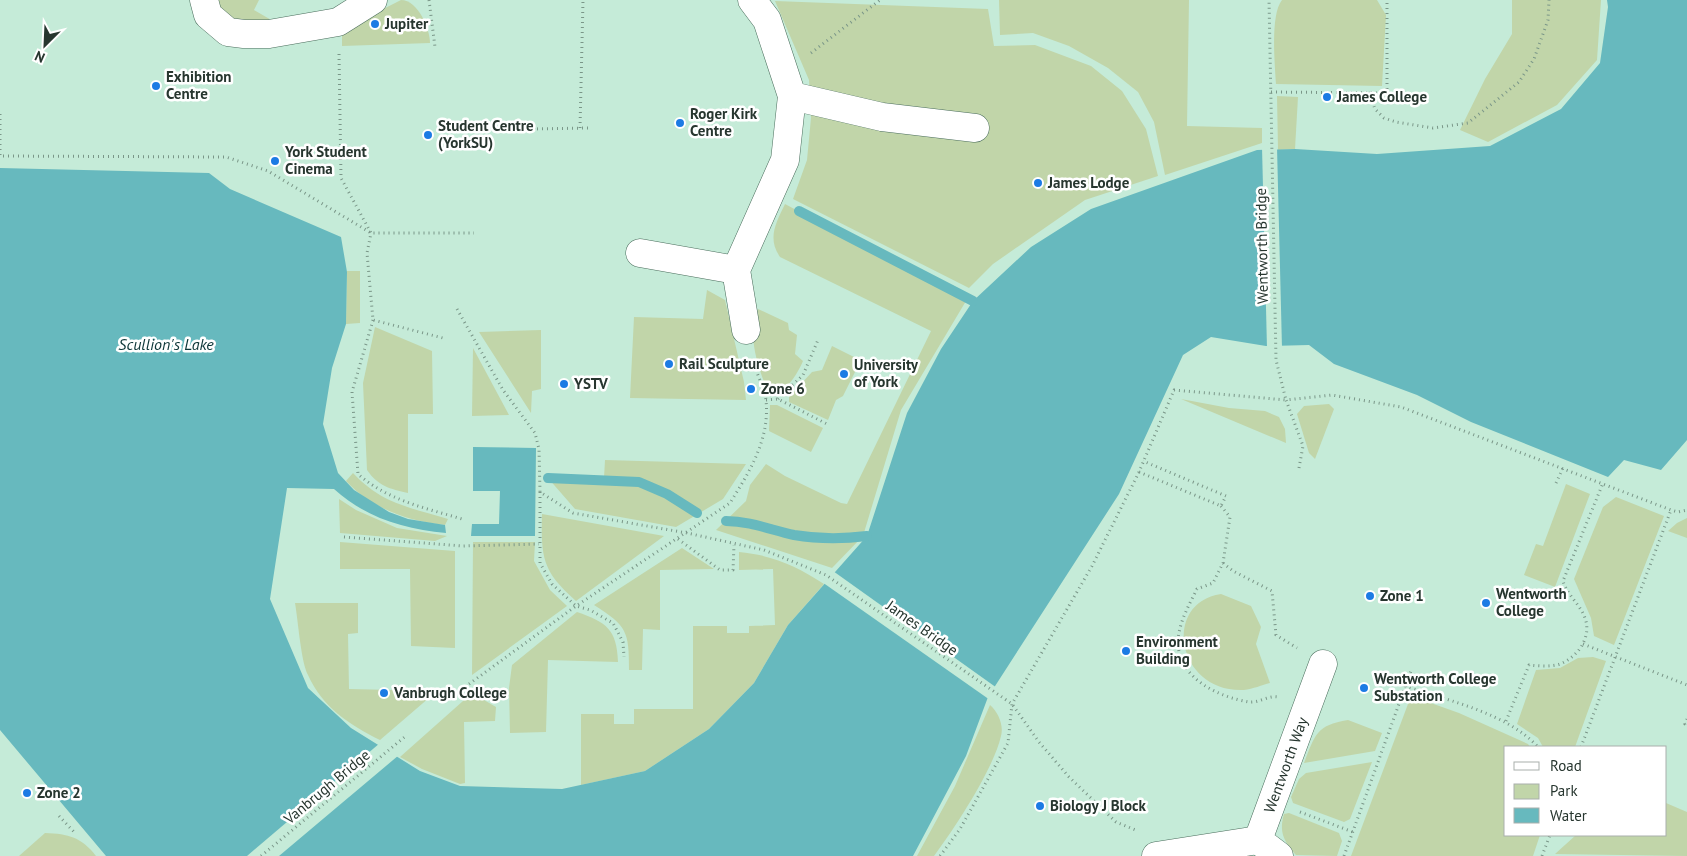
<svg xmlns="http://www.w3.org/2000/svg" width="1687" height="856" viewBox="0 0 1687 856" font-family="'PT Sans',sans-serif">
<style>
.green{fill:#c1d5a9}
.water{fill:#67b9be}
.pier{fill:#c5ebd8}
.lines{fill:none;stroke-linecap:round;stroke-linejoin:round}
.stream{stroke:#67b9be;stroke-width:10}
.minor-casing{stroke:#4a6d5c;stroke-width:29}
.path{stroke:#7a9688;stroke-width:3;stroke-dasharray:1 4;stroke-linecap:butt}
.minor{stroke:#fff;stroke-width:28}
.poi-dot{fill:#1c7be4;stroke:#fff;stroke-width:2}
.labels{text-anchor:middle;stroke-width:5;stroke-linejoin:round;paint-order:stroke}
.poi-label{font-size:15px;font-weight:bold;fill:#27362f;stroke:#fff;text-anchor:start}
.street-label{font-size:15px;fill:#27362f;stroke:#fff}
.water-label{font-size:16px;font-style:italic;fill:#0d3638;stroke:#fff}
</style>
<rect width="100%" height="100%" fill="#c5ebd8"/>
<g class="green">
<path d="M 212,0 L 259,0 L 254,10 L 273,21 L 230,21 Z"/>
<path d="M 401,0 C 418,0 430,29 430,43 L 342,46 L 342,30 Z"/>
<path d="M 999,0 L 1189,0 L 1187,126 L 1262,128 L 1262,143 L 1165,175 L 1154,122 L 1138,92 L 1108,68 L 1069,46 L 1033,33 L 1000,35 Z"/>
<path d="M 1282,0 L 1377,0 L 1386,15 L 1382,86 L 1276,84 C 1275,64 1270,15 1282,0 Z"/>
<path d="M 1512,0 L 1601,0 L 1597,60 L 1557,105 L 1488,142 L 1460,130 L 1485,79 L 1512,34 Z"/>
<path d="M 775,1 L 988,9 L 994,46 L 1035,45 L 1091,66 L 1122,91 L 1146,129 L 1158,176 L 1085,200 L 993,264 L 969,288 L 793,199 L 807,160 L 811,118 L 809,80 Z"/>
<path d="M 1277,96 L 1298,97 L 1295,149 L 1278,150 Z"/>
<path d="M 785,204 L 966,301 L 901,410 L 863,536 L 832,568 L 716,530 L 746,501 L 750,485 L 766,464 L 785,476 L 841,503 L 847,504 L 931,331 L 780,257 C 767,238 776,223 785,204 Z"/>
<path d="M 347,271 L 360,271 L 360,323 L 346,324 Z"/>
<path d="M 707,290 L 725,300 L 744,382 L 746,400 L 630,398 L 634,317 L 703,319 Z"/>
<path d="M 758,309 L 788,323 L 789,330 L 797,335 L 795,354 L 803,361 C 797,375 785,394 769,396 C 759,367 746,339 758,309 Z"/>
<path d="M 375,327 L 432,351 L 433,414 L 408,414 L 408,493 C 390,489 378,486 367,470 L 363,383 Z"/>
<path d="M 541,330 L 541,389 L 532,391 L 531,413 L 479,332 Z"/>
<path d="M 832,346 L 856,358 L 859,364 L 843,396 L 836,400 L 828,420 L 789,402 L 789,397 L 812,372 L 822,370 Z"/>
<path d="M 473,348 L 509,415 L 472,416 Z"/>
<path d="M 1181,399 L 1229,408 L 1265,411 L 1279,417 L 1285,429 L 1286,443 Z"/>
<path d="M 1329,404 L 1334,409 L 1315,459 L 1309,453 L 1297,414 L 1304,406 Z"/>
<path d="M 770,405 L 777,405 L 823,428 L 811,452 L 769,431 Z"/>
<path d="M 605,460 L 746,464 L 723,499 L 676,527 L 575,509 L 548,478 L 604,478 Z"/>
<path d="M 353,473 C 382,504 409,507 448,519 L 445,525 C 408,521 372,509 346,481 Z"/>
<path d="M 1566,484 L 1590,494 L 1555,587 L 1524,575 L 1536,544 L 1543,546 Z"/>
<path d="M 1616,497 L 1664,516 L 1614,645 L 1594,636 L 1591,618 L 1574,579 L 1603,507 Z"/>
<path d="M 339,499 L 356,510 L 397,528 L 447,536 L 435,541 L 340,533 Z"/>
<path d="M 542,514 L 664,536 L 576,601 C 542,571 541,558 542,514 Z"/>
<path d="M 1687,518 L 1687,538 L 1668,531 L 1677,523 Z"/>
<path d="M 340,542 L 455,551 L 455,648 L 411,646 L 410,569 L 340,569 Z"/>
<path d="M 473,542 L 535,542 L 534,561 L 550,590 L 567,606 L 472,675 Z"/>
<path d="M 682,548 L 714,569 L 660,570 L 660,630 L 643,629 L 642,670 L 629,670 C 629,631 627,626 594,605 Z"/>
<path d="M 739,552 C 772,555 797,566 824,584 L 788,625 L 754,683 L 709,729 L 645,771 L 581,785 L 581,714 L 614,714 L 614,724 L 634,724 L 634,709 L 693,709 L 693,626 L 727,626 L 727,633 L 749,633 L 749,626 L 775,625 L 773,569 L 739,570 Z"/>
<path d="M 1221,594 L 1251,606 L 1261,627 L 1256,644 L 1270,683 C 1262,685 1253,689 1244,690 C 1177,693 1161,603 1221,594 Z"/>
<path d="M 295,603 L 358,603 L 358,633 L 348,634 L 349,689 L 437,691 L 380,740 C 350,725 322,707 308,675 C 301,662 298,620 295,603 Z"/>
<path d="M 577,612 C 606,622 617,629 618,662 L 548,660 L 546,732 L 510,733 L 509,688 L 512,665 Z"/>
<path d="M 1593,657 L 1606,661 L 1575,747 L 1543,747 L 1538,738 L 1517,724 L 1536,670 L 1560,668 L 1578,658 Z"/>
<path d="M 472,693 L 496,707 L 495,721 L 464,722 L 465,783 L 460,784 L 422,769 L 400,757 Z"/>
<path d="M 1411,696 L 1459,713 L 1528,744 L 1530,747 L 1506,747 L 1506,835 L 1540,835 L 1533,856 L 1351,856 Z"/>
<path d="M 990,705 C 998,712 1004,725 1001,736 C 994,768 955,828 934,856 L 917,856 L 955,786 Z"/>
<path d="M 1348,720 L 1382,733 L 1375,751 L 1304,763 C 1315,735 1316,725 1348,720 Z"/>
<path d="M 1372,762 L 1350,819 L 1344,822 L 1293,803 L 1291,797 L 1299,779 L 1306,773 Z"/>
<path d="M 1666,803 L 1687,812 L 1687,856 L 1555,854 L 1576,835 L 1666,835 Z"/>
<path d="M 1289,813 L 1339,833 L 1342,841 L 1337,856 L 1296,855 C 1283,841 1279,831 1284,814 Z"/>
<path d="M 45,833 C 69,834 81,837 96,856 L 19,856 Z"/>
</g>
<g class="water">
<path d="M 1607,0 L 1687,0 L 1687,440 L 1661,470 L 1624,460 L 1608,477 L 1471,422 L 1417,395 L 1334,364 L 1309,345 L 1266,346 L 1211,337 L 1183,355 L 1119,494 L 988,697 L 966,756 L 913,856 L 106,856 L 0,730 L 0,168 L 209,173 L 230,189 L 341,237 L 347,272 L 346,324 L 332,368 L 323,424 L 338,473 L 354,490 L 389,512 L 408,519 L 445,525 L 446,533 C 404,529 366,518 334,489 L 287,488 L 270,599 L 308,688 L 351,728 L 420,771 L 460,786 L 562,789 L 645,771 L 709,729 L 754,683 L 788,625 L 867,536 L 907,413 L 941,349 L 973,301 L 1031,247 L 1091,209 L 1257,150 L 1295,149 L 1377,154 L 1490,146 L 1561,109 L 1600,63 L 1608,7 Z"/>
<path d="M 473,447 L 536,448 L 535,536 L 471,536 L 472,524 L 499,524 L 500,491 L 473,491 Z"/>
</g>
<g class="pier">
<path d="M 1262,147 L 1277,147 L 1282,348 L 1267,348 Z"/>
<path d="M 833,571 L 997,688 L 990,700 L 822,582 Z"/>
<path d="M 380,743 L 399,755 L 279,856 L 247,856 Z"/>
</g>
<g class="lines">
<g class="stream">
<path d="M 799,211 L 973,301"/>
<path d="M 548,478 L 639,482 L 667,494 L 697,513"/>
<path d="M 726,521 C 750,521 771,530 794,535 C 818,539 843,539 867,536"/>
</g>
<defs>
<g id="minor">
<path d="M 204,0 L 208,15 L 228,32 L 244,34 L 269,34 L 338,22 L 373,0"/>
<path d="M 792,96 L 882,117 L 975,128"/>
<path d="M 640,253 L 736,270"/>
<path d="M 746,330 L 736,270 L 785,160 L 792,96 L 767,20 L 752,0"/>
<path d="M 1156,856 L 1258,840"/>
<path d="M 1279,856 L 1258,840 L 1323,664"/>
</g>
</defs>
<use href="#minor" class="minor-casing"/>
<g class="path">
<path d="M 429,0 L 435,47"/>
<path d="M 811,53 L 880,0"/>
<path d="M 339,54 L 341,178 L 371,233 L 367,253 L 373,320 L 443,338"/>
<path d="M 1271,92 L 1387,93 L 1387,0"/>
<path d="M 1369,92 L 1375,109 L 1384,118 L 1396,122 L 1433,128 L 1468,123 L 1519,82 L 1534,59 L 1548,20 L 1549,0"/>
<path d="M 0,114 L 0,156 L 226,157 L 268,171 L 371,233 L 474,233"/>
<path d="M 580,128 L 583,0"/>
<path d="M 472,130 L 589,128"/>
<path d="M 457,309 L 503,390 L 535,433 L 539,449 L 540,492 L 573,513 L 687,533 L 764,550 L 826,575 L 1012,704 L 1039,742 L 1069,777 L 1116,822 L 1138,831"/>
<path d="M 373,320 L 352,392 L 358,474 C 387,500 425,508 462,519"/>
<path d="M 778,399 L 803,375 L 818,340"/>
<path d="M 766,400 L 778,399 L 829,425"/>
<path d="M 1299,468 L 1303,446 L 1286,400 L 1332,395 L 1401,407 L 1671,510 L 1678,512 L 1687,510"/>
<path d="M 1139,472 L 1221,506 L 1226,496 L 1143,461"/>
<path d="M 1556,483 L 1563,468"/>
<path d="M 540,492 L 540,563 L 552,584 L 576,606 L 590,610 L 613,623 L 623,642 L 624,657"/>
<path d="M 1221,506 L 1230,517 L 1223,563 L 1213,583 L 1197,589 C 1189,605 1178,624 1178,643 C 1179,679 1219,697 1249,702 C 1259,703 1269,695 1278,697"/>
<path d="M 344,537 L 463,546 L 539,544"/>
<path d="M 678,539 L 720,570 L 733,570 L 734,545"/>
<path d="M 1223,563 L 1233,571 L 1272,591 L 1276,635 L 1297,648"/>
<path d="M 1583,644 L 1687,685"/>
<path d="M 1405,686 C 1449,701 1507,713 1538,747"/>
<path d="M 465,687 L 576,606 L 730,503 C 750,471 770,439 766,400 C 764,387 756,373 753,360"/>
<path d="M 1687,719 L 1685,724 L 1687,725"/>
<path d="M 1506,721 L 1529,665 C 1539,666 1551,667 1560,664 C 1578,657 1592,637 1585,618 C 1580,604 1567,595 1563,581 L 1603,483"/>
<path d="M 1581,747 L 1671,510"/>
<path d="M 1300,812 L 1353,832"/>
<path d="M 59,816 L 76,834"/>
<path d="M 261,856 L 407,735"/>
<path d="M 940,856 L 960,829 L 1008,743 L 1012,704 L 1092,566 L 1139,472 L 1174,390 L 1286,400 L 1276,360 L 1269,0"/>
<path d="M 1344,856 L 1412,668"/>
<path d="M 1542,856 L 1550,835"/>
</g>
<use href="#minor" class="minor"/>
</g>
<g class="poi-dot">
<circle cx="375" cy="24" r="5"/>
<circle cx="156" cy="86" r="5"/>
<circle cx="1327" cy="97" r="5"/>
<circle cx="680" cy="123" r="5"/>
<circle cx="428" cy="135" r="5"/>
<circle cx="275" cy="161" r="5"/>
<circle cx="1038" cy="183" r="5"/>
<circle cx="669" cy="364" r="5"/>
<circle cx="844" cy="374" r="5"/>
<circle cx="564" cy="384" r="5"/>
<circle cx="751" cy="389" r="5"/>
<circle cx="1370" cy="596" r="5"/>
<circle cx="1486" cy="603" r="5"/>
<circle cx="1126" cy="651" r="5"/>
<circle cx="1364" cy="688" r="5"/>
<circle cx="384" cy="693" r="5"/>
<circle cx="27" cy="793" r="5"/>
<circle cx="1040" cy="806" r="5"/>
</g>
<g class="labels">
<g class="poi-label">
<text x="385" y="29">Jupiter</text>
<text x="166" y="82">Exhibition<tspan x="166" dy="17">Centre</tspan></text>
<text x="1337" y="102">James College</text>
<text x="690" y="119">Roger Kirk<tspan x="690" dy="17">Centre</tspan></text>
<text x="438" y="131">Student Centre<tspan x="438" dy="17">(YorkSU)</tspan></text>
<text x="285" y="157">York Student<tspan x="285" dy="17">Cinema</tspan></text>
<text x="1048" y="188">James Lodge</text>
<text x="679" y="369">Rail Sculpture</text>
<text x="854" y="370">University<tspan x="854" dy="17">of York</tspan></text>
<text x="574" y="389">YSTV</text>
<text x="761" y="394">Zone 6</text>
<text x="1496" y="599">Wentworth<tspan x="1496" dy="17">College</tspan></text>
<text x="1380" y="601">Zone 1</text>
<text x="1136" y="647">Environment<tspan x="1136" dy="17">Building</tspan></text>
<text x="1374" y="684">Wentworth College<tspan x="1374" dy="17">Substation</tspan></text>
<text x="394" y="698">Vanbrugh College</text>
<text x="37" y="798">Zone 2</text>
<text x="1050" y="811">Biology J Block</text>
</g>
<g class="street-label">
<text transform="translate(1262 246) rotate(-91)" y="5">Wentworth Bridge</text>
<text transform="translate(922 628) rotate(35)" y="5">James Bridge</text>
<text transform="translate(1286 765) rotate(-70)" y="5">Wentworth Way</text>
<text transform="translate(327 787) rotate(-40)" y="5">Vanbrugh Bridge</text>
</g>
<g class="water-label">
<text x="166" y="350">Scullion's Lake</text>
</g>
</g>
<rect x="1504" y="746" width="162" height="90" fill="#ffffff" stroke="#a9afac"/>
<rect x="1514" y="762" width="25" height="8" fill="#ffffff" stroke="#a9afac"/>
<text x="1550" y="771" font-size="15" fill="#27362f">Road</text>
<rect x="1514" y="784" width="25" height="15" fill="#c1d5a9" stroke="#a9afac"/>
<text x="1550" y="796" font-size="15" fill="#27362f">Park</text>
<rect x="1514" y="808" width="25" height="15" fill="#67b9be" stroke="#a9afac"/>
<text x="1550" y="821" font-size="15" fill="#27362f">Water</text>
<g transform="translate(45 45) rotate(204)" stroke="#ffffff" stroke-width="4" paint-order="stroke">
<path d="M0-4L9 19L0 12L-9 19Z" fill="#27362f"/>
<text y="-8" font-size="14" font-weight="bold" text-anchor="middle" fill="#27362f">N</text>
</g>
</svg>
